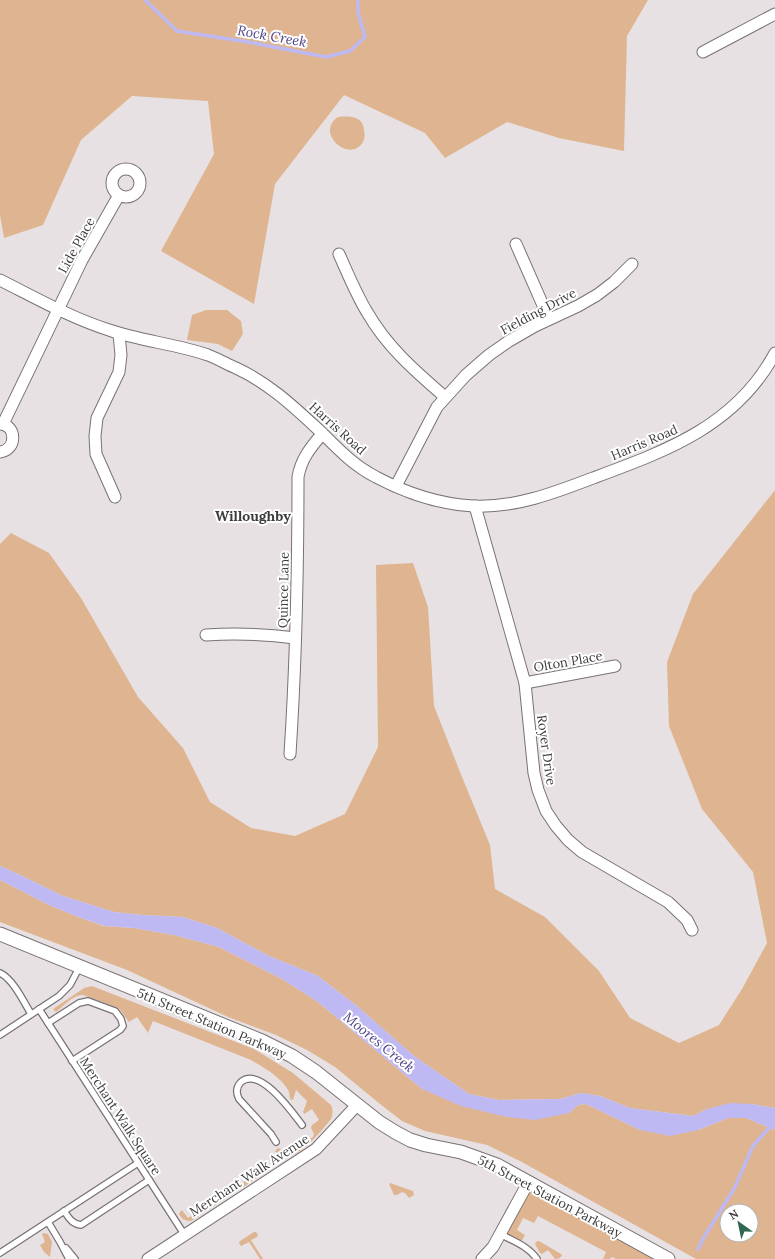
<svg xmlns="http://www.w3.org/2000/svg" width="775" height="1259" viewBox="0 0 775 1259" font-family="Lora,serif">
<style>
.green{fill:#deb590;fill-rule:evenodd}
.water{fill:#bfb9f3}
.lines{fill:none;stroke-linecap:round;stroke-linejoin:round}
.stream{stroke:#bfb9f3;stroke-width:3.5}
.service-casing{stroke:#787274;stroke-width:8}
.minor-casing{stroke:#787274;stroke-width:13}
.tertiary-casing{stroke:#787274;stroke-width:15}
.service{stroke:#fff;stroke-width:5.5}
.minor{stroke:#fff;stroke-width:11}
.tertiary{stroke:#fff;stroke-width:13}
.labels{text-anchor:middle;stroke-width:4;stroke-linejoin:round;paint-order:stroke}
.street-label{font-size:13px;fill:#3d3b3b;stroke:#fff}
.water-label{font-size:14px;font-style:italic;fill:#51458a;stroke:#fff}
.neighbourhood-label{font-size:14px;font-weight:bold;fill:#3d3b3b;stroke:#fff}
</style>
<rect width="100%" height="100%" fill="#e8e1e3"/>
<g class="green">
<path d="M 0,0 L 648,0 L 627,36 L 624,151 L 559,138 L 507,122 L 445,158 L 425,133 L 344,95 L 275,184 L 254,304 L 161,251 L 214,154 L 208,101 L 132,96 L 81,140 L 43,225 L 4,238 L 0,215 Z"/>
<path d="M 338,117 C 349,116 363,116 364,130 C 365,134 365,138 363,142 C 350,164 314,133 338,117 Z"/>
<path d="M 206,310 L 227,310 L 241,321 L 243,334 L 232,351 L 218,344 L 187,340 L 192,315 Z"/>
<path d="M 775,490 L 775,1108 L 751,1104 L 707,1109 L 693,1116 L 630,1108 L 600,1096 L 581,1093 L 560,1099 L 499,1100 L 469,1094 L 414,1056 L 357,1006 L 318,976 L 269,956 L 217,928 L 183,917 L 142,915 L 114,912 L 63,896 L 18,874 L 0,866 L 0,544 L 11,533 L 49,553 L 81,598 L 138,697 L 183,748 L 210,802 L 251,828 L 295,836 L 345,814 L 378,747 L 376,565 L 413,563 L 428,607 L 434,706 L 460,772 L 490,845 L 495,889 L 545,917 L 599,971 L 630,1018 L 679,1043 L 719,1025 L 742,989 L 767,943 L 753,872 L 702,809 L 669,726 L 667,662 L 693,594 Z"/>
<path d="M 0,880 L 49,905 L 81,918 L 104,926 L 134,928 L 174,935 L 219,947 L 282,979 L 318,1002 L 422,1089 L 569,1113 L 578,1105 L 586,1104 L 640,1130 L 698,1130 L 728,1118 L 746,1118 L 775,1130 L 775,1259 L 696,1259 L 520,1161 L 487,1145 L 425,1131 L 402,1121 L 380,1104 L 335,1067 L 307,1050 L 276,1035 L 228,1017 L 127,970 L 0,922 ZM 727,1211 L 751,1211 L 751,1235 L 727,1235 Z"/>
<path d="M 92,986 L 254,1049 L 293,1073 L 331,1105 C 333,1109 333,1114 331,1119 C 322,1130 290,1172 275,1151 L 278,1148 L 288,1153 L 313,1137 L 314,1134 L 311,1128 L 312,1125 L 319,1120 L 312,1109 L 304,1114 L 303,1112 L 307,1101 L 296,1090 L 293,1100 L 290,1099 C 289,1096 290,1093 288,1090 C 281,1077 263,1067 251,1060 L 153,1021 L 148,1033 L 137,1017 L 129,1022 L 120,1010 L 116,1007 L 83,995 C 72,995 64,1006 56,1012 L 53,1009 L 84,988 Z"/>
<path d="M 261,1160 C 266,1164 267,1169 263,1174 L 191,1221 C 185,1221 182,1219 179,1214 L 180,1212 L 182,1210 L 188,1218 L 262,1170 L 259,1163 L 259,1161 Z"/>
<path d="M 390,1183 L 413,1191 L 414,1195 L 409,1198 L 405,1193 L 402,1192 L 397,1195 L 394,1195 L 389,1184 Z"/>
<path d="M 528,1183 L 668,1259 L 616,1259 L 612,1257 L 610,1259 L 603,1259 L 606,1252 L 538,1216 L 534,1223 L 523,1218 L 517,1230 L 525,1235 L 520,1244 L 500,1234 Z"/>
<path d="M 254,1232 L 256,1232 L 258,1235 L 257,1237 L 251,1240 L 263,1259 L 260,1259 L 249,1242 L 241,1246 L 239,1243 L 240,1241 Z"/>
<path d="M 44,1233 L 48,1234 L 52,1242 L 50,1257 L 44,1252 L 40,1245 L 45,1242 L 42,1234 Z"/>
<path d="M 539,1241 L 561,1254 L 562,1255 C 561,1258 558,1259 555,1259 L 548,1250 L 542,1254 L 540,1253 L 535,1244 L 536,1242 Z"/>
</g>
<path class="water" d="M 0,866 L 18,874 L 63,896 L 114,912 L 142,915 L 183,917 L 217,928 L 269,956 L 318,976 L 357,1006 L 414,1056 L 469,1094 L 499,1100 L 560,1099 L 581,1093 L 600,1096 L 630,1108 L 693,1116 L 707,1109 L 730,1103 L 751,1104 L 775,1108 L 775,1130 L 746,1118 L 728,1118 L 698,1130 L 670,1136 L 640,1130 L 586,1104 L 578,1105 L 569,1113 L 535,1120 L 507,1117 L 461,1106 L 422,1089 L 318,1002 L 282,979 L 219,947 L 174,935 L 134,928 L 105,926 L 81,918 L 49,905 L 0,880 Z"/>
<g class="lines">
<g class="stream">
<path d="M 145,0 L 177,31 L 248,42 L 326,57 L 350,51 L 365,37 L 358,12 L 358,0"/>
<path d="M 698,1249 L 704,1237 L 734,1189 L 753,1146 L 775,1121"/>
</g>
<defs>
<g id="service">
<path d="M 0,973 C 13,979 24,1002 31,1014"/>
<path d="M 39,1009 L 184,1234"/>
<path d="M 48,1023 L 79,1003 L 88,1001 L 115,1011 L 121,1019 L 123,1026 L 120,1030 L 72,1061"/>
<path d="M 0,1035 L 59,996 L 70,985 L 79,968"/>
<path d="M 276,1142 L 271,1134 L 239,1099 C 236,1093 236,1087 241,1082 C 260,1066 292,1112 302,1125"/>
<path d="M 64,1211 C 69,1218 72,1224 81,1225 L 149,1180"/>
<path d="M 48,1222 L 60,1242 L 69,1259"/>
<path d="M 500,1234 C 513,1241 528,1246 537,1259"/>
<path d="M 66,1248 L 75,1259"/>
<path d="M 0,1253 L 138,1163"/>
</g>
<g id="minor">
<path d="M 703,52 L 775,14"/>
<circle cx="126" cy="183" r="14"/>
<path d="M 516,244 L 549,319"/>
<path d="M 339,254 C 348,274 356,294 367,312 C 387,347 415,371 445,397"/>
<path d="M 0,280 C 36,298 71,318 109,330 C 141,341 176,344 208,355 C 218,359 227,364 236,368 C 269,383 295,408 321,432 C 338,449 354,466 376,477 C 406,493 438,504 473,506 C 515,508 554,493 593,478 C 666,451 736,426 775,353"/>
<path d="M 0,424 C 17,425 17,450 0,452"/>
<path d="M 3,424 L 82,260 L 119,195"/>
<path d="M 396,486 L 437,407 L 466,375 L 489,355 L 509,341 L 535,326 L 578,306 L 597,295 L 614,282 L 632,264"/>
<path d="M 115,497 L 96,454 L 95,436 L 97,418 L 119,372 L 121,355 L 119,334"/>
<path d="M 475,506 L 525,683 L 534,773 L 538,790 L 546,811 L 556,826 L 568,840 L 582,852 L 668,902 L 687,920 L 692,930"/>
<path d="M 206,635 C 238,633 264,634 295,638"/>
<path d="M 525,683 L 615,666"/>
<path d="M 290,754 C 296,662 298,569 298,477 C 301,459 311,447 322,434"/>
<path d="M 148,1259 L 316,1149 L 357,1105"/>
<path d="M 482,1259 L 493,1247 L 528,1183"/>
</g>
<path id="tertiary" d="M 0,934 L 262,1041 L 292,1056 L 316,1072 L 379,1122 L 395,1132 L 410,1140 L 426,1145 L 461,1152 L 497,1165 L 668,1259"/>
</defs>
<use href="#service" class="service-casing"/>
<use href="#minor" class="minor-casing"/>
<use href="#tertiary" class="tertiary-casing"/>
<use href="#service" class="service"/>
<use href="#minor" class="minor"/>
<use href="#tertiary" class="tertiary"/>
</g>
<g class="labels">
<g class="street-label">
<text transform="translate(76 245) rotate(-61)" y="5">Lide Place</text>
<text transform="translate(538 311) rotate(-28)" y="5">Fielding Drive</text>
<text transform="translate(338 428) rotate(42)" y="5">Harris Road</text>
<text transform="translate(644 442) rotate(-23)" y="5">Harris Road</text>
<text transform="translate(283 590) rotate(-89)" y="5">Quince Lane</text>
<text transform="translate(568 661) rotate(-10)" y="5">Olton Place</text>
<text transform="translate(547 750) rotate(82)" y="5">Royer Drive</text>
<text transform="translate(212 1023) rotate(23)" y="5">5th Street Station Parkway</text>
<text transform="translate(121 1116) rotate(57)" y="5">Merchant Walk Square</text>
<text transform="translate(249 1175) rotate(-33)" y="5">Merchant Walk Avenue</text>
<text transform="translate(550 1196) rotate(28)" y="5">5th Street Station Parkway</text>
</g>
<g class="water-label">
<text transform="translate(272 36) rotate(10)" y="5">Rock Creek</text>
<text transform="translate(379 1042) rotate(39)" y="5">Moores Creek</text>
</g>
<g class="neighbourhood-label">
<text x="253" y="521">Willoughby</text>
</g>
</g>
<g transform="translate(739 1223) rotate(327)"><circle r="19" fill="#ffffff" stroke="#b1b1b1"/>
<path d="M0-3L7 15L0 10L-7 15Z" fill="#2f6851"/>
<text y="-6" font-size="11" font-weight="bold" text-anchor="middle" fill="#3d3b3b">N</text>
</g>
</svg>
